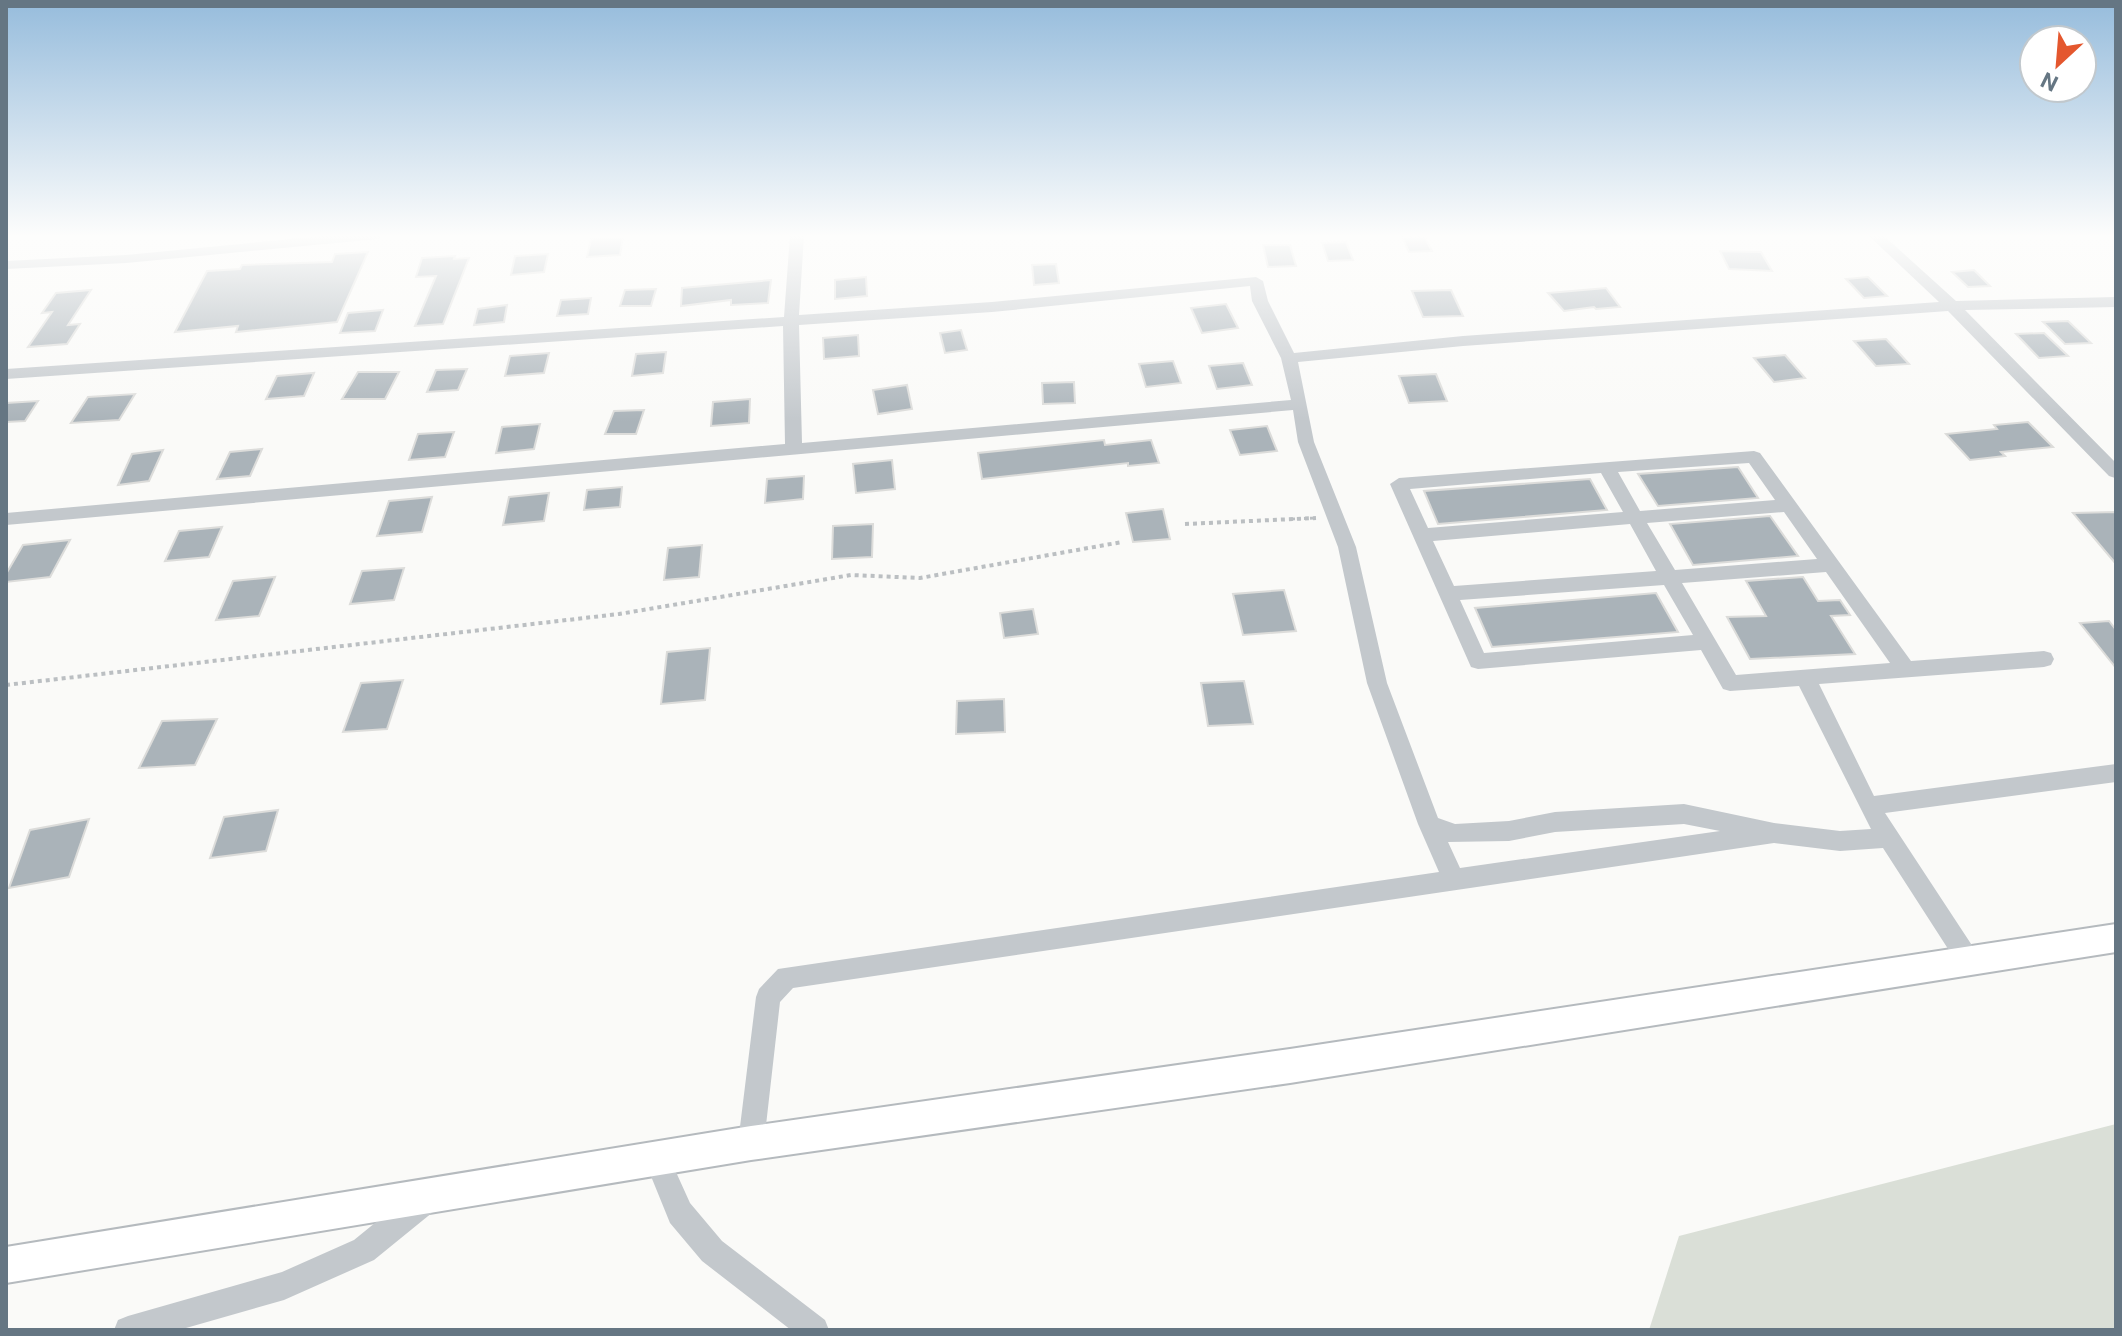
<svg xmlns="http://www.w3.org/2000/svg" width="2122" height="1336" viewBox="0 0 2122 1336" font-family="Roboto,sans-serif">
<style>
.green{fill:#dadfd7}
.building{fill:#aab3b9;stroke:#dcdcda;stroke-width:2}
.lines{fill:none;stroke-linecap:round;stroke-linejoin:round}
.major-casing{stroke:#b5babe;stroke-width:4}
.path-far1{stroke:#bbbfc2;stroke-width:3;stroke-dasharray:3 3;stroke-linecap:butt}
.path{stroke:#bbbfc2;stroke-width:4;stroke-dasharray:4 4;stroke-linecap:butt}
.minor{fill:#c3c8cc;fill-rule:evenodd}
.major{fill:#fff;fill-rule:evenodd}
</style>
<rect width="100%" height="100%" fill="#fafaf8"/>
<path class="green" d="M 2116,1124 L 2116,1330 L 1649,1330 L 1679,1236 Z"/>
<g class="building">
<path d="M 1424,236 L 1432,251 L 1409,252 L 1402,237 Z"/>
<path d="M 623,237 L 620,255 L 587,257 L 591,239 Z"/>
<path d="M 1346,242 L 1353,260 L 1328,261 L 1322,243 Z"/>
<path d="M 1263,245 L 1290,245 L 1296,266 L 1268,267 Z"/>
<path d="M 1720,251 L 1761,252 L 1772,271 L 1729,269 Z"/>
<path d="M 368,252 L 337,322 L 236,332 L 238,326 L 175,332 L 207,271 L 240,269 L 242,265 L 332,262 L 335,254 Z"/>
<path d="M 548,254 L 544,272 L 511,275 L 515,256 Z"/>
<path d="M 455,256 L 454,259 L 469,258 L 443,324 L 415,326 L 436,276 L 416,277 L 422,258 Z"/>
<path d="M 1056,264 L 1059,283 L 1034,285 L 1032,265 Z"/>
<path d="M 1974,270 L 1990,286 L 1968,287 L 1952,272 Z"/>
<path d="M 866,277 L 867,296 L 835,299 L 835,280 Z"/>
<path d="M 1868,277 L 1887,296 L 1864,298 L 1846,279 Z"/>
<path d="M 771,280 L 768,303 L 731,305 L 731,300 L 681,306 L 682,288 Z"/>
<path d="M 1606,288 L 1620,307 L 1596,309 L 1594,307 L 1564,311 L 1548,293 Z"/>
<path d="M 656,289 L 651,306 L 620,306 L 625,290 Z"/>
<path d="M 91,290 L 68,325 L 80,324 L 67,344 L 28,347 L 52,312 L 42,313 L 56,293 Z"/>
<path d="M 1451,290 L 1463,316 L 1423,317 L 1412,291 Z"/>
<path d="M 591,298 L 588,314 L 557,316 L 561,300 Z"/>
<path d="M 1226,304 L 1238,328 L 1202,333 L 1191,308 Z"/>
<path d="M 507,305 L 504,322 L 474,325 L 478,309 Z"/>
<path d="M 383,310 L 375,331 L 340,333 L 348,313 Z"/>
<path d="M 2068,321 L 2091,343 L 2065,344 L 2043,322 Z"/>
<path d="M 961,330 L 967,350 L 945,353 L 940,333 Z"/>
<path d="M 2044,333 L 2068,356 L 2039,358 L 2016,334 Z"/>
<path d="M 858,335 L 859,356 L 824,359 L 823,338 Z"/>
<path d="M 1886,339 L 1909,364 L 1876,366 L 1854,341 Z"/>
<path d="M 666,352 L 663,373 L 632,376 L 636,354 Z"/>
<path d="M 549,353 L 544,373 L 505,376 L 510,356 Z"/>
<path d="M 1785,355 L 1805,378 L 1774,382 L 1754,358 Z"/>
<path d="M 1173,361 L 1181,383 L 1146,387 L 1139,364 Z"/>
<path d="M 1243,363 L 1252,385 L 1217,389 L 1209,366 Z"/>
<path d="M 467,369 L 458,390 L 427,392 L 436,370 Z"/>
<path d="M 358,372 L 399,372 L 385,399 L 342,399 Z"/>
<path d="M 314,373 L 304,396 L 266,399 L 277,376 Z"/>
<path d="M 1436,374 L 1447,401 L 1409,403 L 1399,376 Z"/>
<path d="M 1074,382 L 1075,403 L 1043,404 L 1042,383 Z"/>
<path d="M 907,385 L 912,409 L 878,414 L 873,390 Z"/>
<path d="M 135,394 L 119,420 L 71,423 L 88,397 Z"/>
<path d="M 750,399 L 749,423 L 711,426 L 713,402 Z"/>
<path d="M 38,401 L 25,421 L 6,422 L 6,403 Z"/>
<path d="M 644,410 L 636,434 L 605,434 L 614,411 Z"/>
<path d="M 2028,422 L 2053,447 L 2001,452 L 2005,456 L 1970,460 L 1946,434 L 1997,429 L 1994,425 Z"/>
<path d="M 540,424 L 534,449 L 496,453 L 502,427 Z"/>
<path d="M 1267,426 L 1277,451 L 1240,455 L 1230,430 Z"/>
<path d="M 454,432 L 445,457 L 409,460 L 418,434 Z"/>
<path d="M 1104,440 L 1105,445 L 1151,440 L 1159,463 L 1128,466 L 1128,463 L 982,479 L 978,453 Z"/>
<path d="M 262,449 L 250,476 L 217,479 L 230,452 Z"/>
<path d="M 163,450 L 149,481 L 118,485 L 132,454 Z"/>
<path d="M 892,460 L 895,489 L 856,493 L 853,464 Z"/>
<path d="M 1738,467 L 1758,498 L 1658,506 L 1638,474 Z"/>
<path d="M 804,476 L 803,499 L 765,503 L 767,479 Z"/>
<path d="M 1590,479 L 1607,510 L 1438,524 L 1424,491 Z"/>
<path d="M 622,487 L 620,507 L 584,510 L 587,490 Z"/>
<path d="M 549,493 L 544,521 L 503,525 L 509,497 Z"/>
<path d="M 432,497 L 422,532 L 377,536 L 389,501 Z"/>
<path d="M 1163,509 L 1170,539 L 1133,542 L 1126,513 Z"/>
<path d="M 2116,512 L 2116,564 L 2073,513 Z"/>
<path d="M 1770,516 L 1798,556 L 1693,565 L 1670,524 Z"/>
<path d="M 873,524 L 872,557 L 832,559 L 833,526 Z"/>
<path d="M 222,527 L 209,557 L 165,561 L 179,531 Z"/>
<path d="M 70,540 L 50,577 L 6,582 L 6,574 L 23,545 Z"/>
<path d="M 702,545 L 699,577 L 664,580 L 668,548 Z"/>
<path d="M 404,568 L 394,600 L 350,604 L 362,571 Z"/>
<path d="M 275,577 L 259,616 L 216,620 L 233,581 Z"/>
<path d="M 1803,577 L 1818,601 L 1840,600 L 1850,615 L 1831,616 L 1855,654 L 1750,659 L 1727,617 L 1766,616 L 1746,581 Z"/>
<path d="M 1284,590 L 1296,631 L 1243,635 L 1233,594 Z"/>
<path d="M 1656,593 L 1678,632 L 1492,647 L 1475,608 Z"/>
<path d="M 1033,609 L 1038,634 L 1004,638 L 1000,613 Z"/>
<path d="M 2109,621 L 2116,630 L 2116,668 L 2080,623 Z"/>
<path d="M 710,648 L 705,700 L 661,704 L 667,652 Z"/>
<path d="M 403,680 L 387,729 L 343,732 L 361,683 Z"/>
<path d="M 1244,681 L 1253,724 L 1208,726 L 1201,683 Z"/>
<path d="M 1004,699 L 1005,732 L 956,734 L 957,701 Z"/>
<path d="M 217,719 L 195,765 L 139,768 L 162,721 Z"/>
<path d="M 278,810 L 266,851 L 210,858 L 224,817 Z"/>
<path d="M 89,819 L 69,877 L 9,888 L 30,830 Z"/>
</g>
<g class="lines">
<defs>
<path id="major" d="M 2116,924 L 2116,952 L 1290,1083 L 751,1160 L 6,1283 L 6,1247 L 751,1126 L 1290,1049 Z"/>
</defs>
<use href="#major" class="major-casing"/>
<path class="path-far1" d="M 1292,519 L 1316,518"/>
<g class="path">
<path d="M 1185,524 L 1316,518"/>
<path d="M 6,685 L 619,614 L 851,575 L 920,578 L 1122,542"/>
</g>
<g class="minor">
<path d="M 332,235 L 385,235 L 378,239 L 126,263 L 6,269 L 6,261 L 126,255 Z"/>
<path d="M 790,235 L 804,235 L 799,315 L 992,302 L 1256,277 L 1263,281 L 1268,301 L 1294,353 L 1463,336 L 1939,302 L 1868,235 L 1883,235 L 1956,301 L 2116,297 L 2116,307 L 1965,310 L 2116,463 L 2115,478 L 2109,476 L 1948,311 L 1463,346 L 1298,362 L 1314,442 L 1356,547 L 1387,683 L 1438,818 L 1455,824 L 1509,821 L 1555,812 L 1684,804 L 1774,823 L 1840,831 L 1871,829 L 1799,686 L 1730,691 L 1723,689 L 1701,650 L 1478,669 L 1471,667 L 1390,484 L 1399,478 L 1754,451 L 1760,453 L 1911,661 L 2044,651 L 2051,653 L 2054,659 L 2051,665 L 2044,667 L 1819,684 L 1874,796 L 2116,764 L 2116,782 L 1885,813 L 1977,953 L 1981,961 L 1977,969 L 1969,972 L 1961,969 L 1883,848 L 1840,851 L 1774,843 L 793,988 L 780,1002 L 764,1143 L 760,1152 L 751,1156 L 742,1152 L 738,1143 L 756,997 L 759,989 L 778,969 L 1439,872 L 1418,824 L 1367,683 L 1338,547 L 1298,442 L 1293,410 L 6,525 L 6,513 L 785,444 L 783,326 L 6,379 L 6,369 L 784,317 ZM 1250,286 L 1252,301 L 1281,358 L 1291,400 L 802,443 L 799,325 L 992,312 ZM 1749,463 L 1775,500 L 1640,511 L 1618,472 ZM 1601,473 L 1623,512 L 1428,528 L 1410,489 ZM 1784,512 L 1817,559 L 1675,570 L 1647,523 ZM 1630,524 L 1656,571 L 1454,586 L 1433,541 ZM 1826,572 L 1890,663 L 1736,675 L 1682,583 ZM 1664,585 L 1693,635 L 1484,653 L 1460,600 ZM 1684,824 L 1720,831 L 1460,868 L 1448,842 L 1509,841 L 1555,832 Z"/>
<path d="M 657,1146 L 666,1150 L 690,1203 L 722,1241 L 825,1320 L 829,1330 L 791,1330 L 702,1261 L 670,1223 L 644,1159 L 648,1150 Z"/>
<path d="M 423,1188 L 433,1192 L 437,1202 L 433,1212 L 374,1260 L 284,1300 L 179,1330 L 114,1330 L 118,1320 L 128,1316 L 282,1272 L 354,1240 L 413,1192 Z"/>
</g>
<use href="#major" class="major"/>
</g>
<linearGradient id="sky" x2="0" y2="1"><stop stop-color="#96bcdc"/><stop offset="0.56" stop-color="#fdfdfc"/><stop offset="1" stop-color="#fdfdfc" stop-opacity="0"/></linearGradient>
<rect width="2122" height="422" fill="url(#sky)"/>
<rect width="2122" height="1336" fill="none" stroke="#657683" stroke-width="16"/>
<g transform="translate(2058 64) rotate(206)"><circle r="38" fill="#ffffff" stroke="#c1c8cd" stroke-width="2"/>
<path d="M0-6L14 30L0 20L-14 30Z" fill="#e4572e"/>
<text y="-12" font-size="22" font-weight="bold" text-anchor="middle" fill="#657683">N</text>
</g>
</svg>
